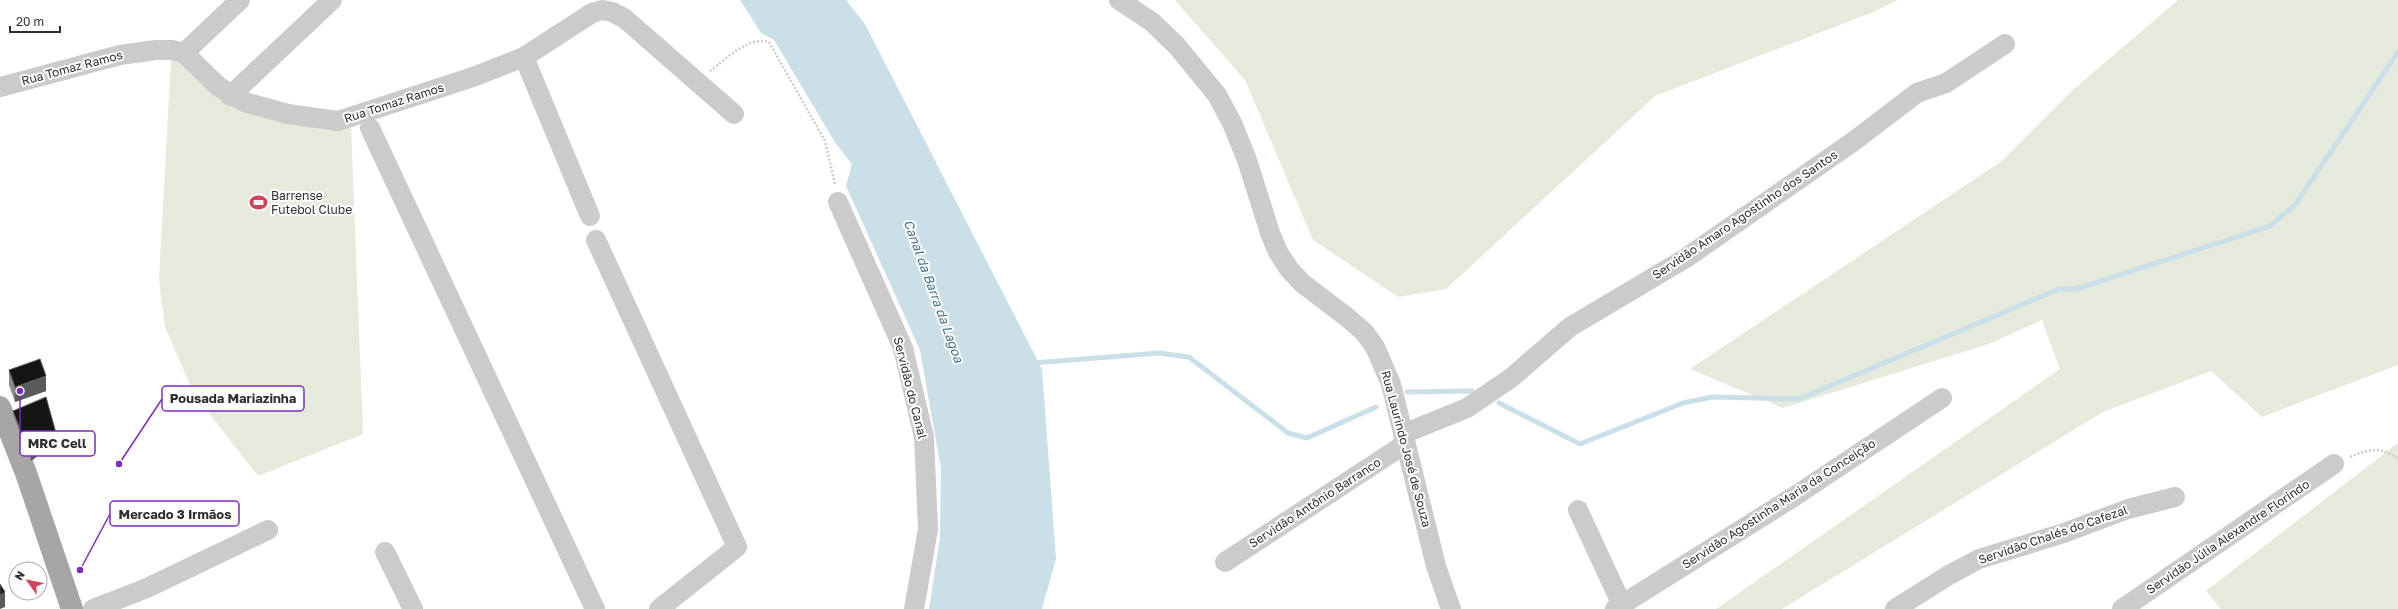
<svg xmlns="http://www.w3.org/2000/svg" width="2398" height="609" viewBox="0 0 2398 609" font-family="'Golos Text',sans-serif">
<style>
.green{fill:#e5eadd}
.water{fill:#cbdfe8}
.lines{fill:none;stroke-linecap:round;stroke-linejoin:round}
.stream{stroke:#cbdfe8;stroke-width:5}
.path{stroke:#cbcbcb;stroke-width:2.5;stroke-dasharray:2 2;stroke-linecap:butt}
.minor{stroke:#cbcbcb;stroke-width:20}
.major{stroke:#a6a6a6;stroke-width:22}
.wall{fill:#8a8a8a}
.shaded-wall{fill:#5b5b5b}
.building{fill:#151515;stroke:#5b5b5b}
.labels{text-anchor:middle;stroke-width:4;stroke-linejoin:round;paint-order:stroke}
.street-label{font-size:12px;fill:#2e2e2e;stroke:#fff}
.poi-label{font-size:12px;fill:#2e2e2e;stroke:#fff;text-anchor:start}
.water-label{font-size:13px;font-style:italic;fill:#447387;stroke:#fff}
.leader{fill:none;stroke:#7b2cbf;stroke-width:1.5}
.callout-dot{fill:#7b2cbf;stroke:#fff;stroke-width:1.5}
.callout{fill:#fff;stroke:#7b2cbf;stroke-width:1.5}
.callout-label{font-size:13px;text-anchor:middle;font-weight:bold;fill:#2e2e2e}
</style>
<rect width="100%" height="100%" fill="#fff"/>
<g class="green">
<path d="M 1175,0 L 1898,0 L 1871,13 L 1655,96 L 1446,289 L 1398,297 L 1313,240 L 1245,80 Z"/>
<path d="M 2178,0 L 2398,0 L 2398,365 L 2262,417 L 2211,371 L 2103,412 L 1782,609 L 1716,609 L 2060,369 L 2042,320 L 1989,344 L 1783,408 L 1690,369 L 2002,161 L 2075,88 Z"/>
<path d="M 171,60 L 182,61 L 228,103 L 351,126 L 363,434 L 258,476 L 194,394 L 165,327 L 159,279 Z"/>
<path d="M 2398,443 L 2398,609 L 2221,609 L 2206,591 Z"/>
</g>
<path class="water" d="M 740,0 L 846,0 L 865,24 L 1042,369 L 1056,559 L 1042,609 L 929,609 L 940,537 L 941,469 L 920,350 L 846,186 L 852,164 L 836,144 L 774,40 L 761,33 Z"/>
<g class="lines">
<g class="stream">
<path d="M 1033,363 L 1159,353 L 1189,357 L 1288,433 L 1307,438 L 1376,407"/>
<path d="M 1407,392 L 1472,391"/>
<path d="M 1499,403 L 1580,444 L 1683,403 L 1712,397 L 1799,399 L 2059,289 L 2076,289 L 2270,226 L 2295,205 L 2398,52"/>
</g>
<g class="path">
<path d="M 710,71 C 727,59 747,36 769,42 L 825,141 L 835,184"/>
<path d="M 2350,457 C 2371,448 2379,447 2398,458"/>
</g>
<g class="minor">
<path d="M 1119,0 L 1152,22 L 1177,46 L 1217,95 L 1232,123 L 1247,160 L 1270,233 L 1278,252 L 1289,269 L 1302,283 L 1348,318 L 1364,332 L 1375,347 L 1391,384 L 1436,566 L 1451,609"/>
<path d="M 184,53 L 240,0"/>
<path d="M 524,57 L 590,216"/>
<path d="M 0,87 L 120,55 L 156,50 L 172,50 L 184,53 L 219,87 L 244,102 L 288,114 L 338,121 L 473,77 L 524,57 L 592,13 L 602,10 L 612,12 L 624,18 L 734,114"/>
<path d="M 230,96 L 332,0"/>
<path d="M 370,128 L 595,609"/>
<path d="M 838,202 L 903,348 L 924,437 L 928,529 L 914,609"/>
<path d="M 596,240 L 737,547 L 659,609"/>
<path d="M 1403,434 L 1467,408 L 1511,378 L 1570,327 L 1686,258 L 1854,141 L 1917,93 L 1946,83 L 2005,44"/>
<path d="M 1578,510 L 1622,605"/>
<path d="M 385,552 L 413,609"/>
<path d="M 1225,562 L 1405,444"/>
<path d="M 93,609 L 147,588 L 268,530"/>
<path d="M 1615,609 L 1795,496 L 1942,398"/>
<path d="M 1895,609 L 1949,575 L 1979,559 L 2064,533 L 2128,509 L 2175,497"/>
<path d="M 2122,609 L 2334,464"/>
</g>
<path class="major" d="M 0,407 L 26,473 L 72,609"/>
</g>
<g class="wall">
<path d="M 9,370 L 46,391 L 15,402 L 9,385 Z"/>
<path d="M 13,411 L 59,448 L 39,455 L 31,461 L 13,415 Z"/>
</g>
<g class="shaded-wall">
<path d="M 46,376 L 46,391 L 15,402 L 15,387 Z"/>
<path d="M 59,444 L 59,448 L 39,455 L 31,461 L 31,457 L 39,451 Z"/>
<path d="M 5,592 L 5,607 L 0,609 L 0,595 Z"/>
</g>
<g class="building">
<path d="M 40,359 L 46,376 L 15,387 L 9,370 Z"/>
<path d="M 46,397 L 59,444 L 39,451 L 31,457 L 13,411 Z"/>
<path d="M 0,584 L 5,592 L 0,595 Z"/>
</g>
<defs>
<symbol id="stadium-bare" viewBox="-9 -9 18 18"><path d="M0-5a6.5 5 0 1 0 0 10a6.5 5 0 1 0 0-10ZM-3.5-1.8h7v3.6h-7Z" fill="#d34258" stroke="#fff" stroke-width="2.5" paint-order="stroke"/></symbol>
</defs>
<g fill-rule="evenodd">
<use href="#stadium-bare" x="246" y="190" width="25" height="25"/>
</g>
<g class="labels">
<g class="street-label">
<text transform="translate(72 68) rotate(-15)" y="4">Rua Tomaz Ramos</text>
<text transform="translate(394 103) rotate(-18)" y="4">Rua Tomaz Ramos</text>
<text transform="translate(1745 215) rotate(-34)" y="4">Servidão Amaro Agostinho dos Santos</text>
<text transform="translate(910 388) rotate(76)" y="4">Servidão do Canal</text>
<text transform="translate(1406 449) rotate(75)" y="4">Rua Laurindo José de Souza</text>
<text transform="translate(1315 503) rotate(-33)" y="4">Servidão Antônio Barranco</text>
<text transform="translate(1779 504) rotate(-33)" y="4">Servidão Agostinha Maria da Conceição</text>
<text transform="translate(2053 535) rotate(-19)" y="4">Servidão Chalés do Cafezal</text>
<text transform="translate(2228 537) rotate(-34)" y="4">Servidão Júlia Alexandre Florindo</text>
</g>
<g class="poi-label">
<text x="271" y="200">Barrense<tspan x="271" dy="14">Futebol Clube</tspan></text>
</g>
<g class="water-label">
<text transform="translate(934 291) rotate(70)" y="5">Canal da Barra da Lagoa</text>
</g>
</g>
<path class="leader" d="M119 464L162 399M20 391L20 443M80 570L110 514"/>
<g class="callout-dot">
<circle cx="119" cy="464" r="4"/>
<circle cx="20" cy="391" r="4"/>
<circle cx="80" cy="570" r="4"/>
</g>
<g class="callout">
<rect x="162" y="386" width="142" height="25" rx="4"/>
<rect x="20" y="431" width="75" height="25" rx="4"/>
<rect x="110" y="501" width="129" height="25" rx="4"/>
</g>
<g class="callout-label">
<text x="233" y="403">Pousada Mariazinha</text>
<text x="57" y="448">MRC Cell</text>
<text x="175" y="519">Mercado 3 Irmãos</text>
</g>
<g transform="translate(28 581) rotate(303)"><circle r="19" fill="#ffffff" stroke="#ababab"/>
<path d="M0-3L7 15L0 10L-7 15Z" fill="#d34258"/>
<text y="-6" font-size="11" font-weight="bold" text-anchor="middle" fill="#2e2e2e">N</text>
</g>
<path d="M10 26v6h50v-6" fill="none" stroke="#2e2e2e" stroke-width="2"/>
<text x="16" y="26" font-size="12" fill="#2e2e2e" stroke="#ffffff" stroke-width="3" paint-order="stroke">20 m</text>
</svg>
